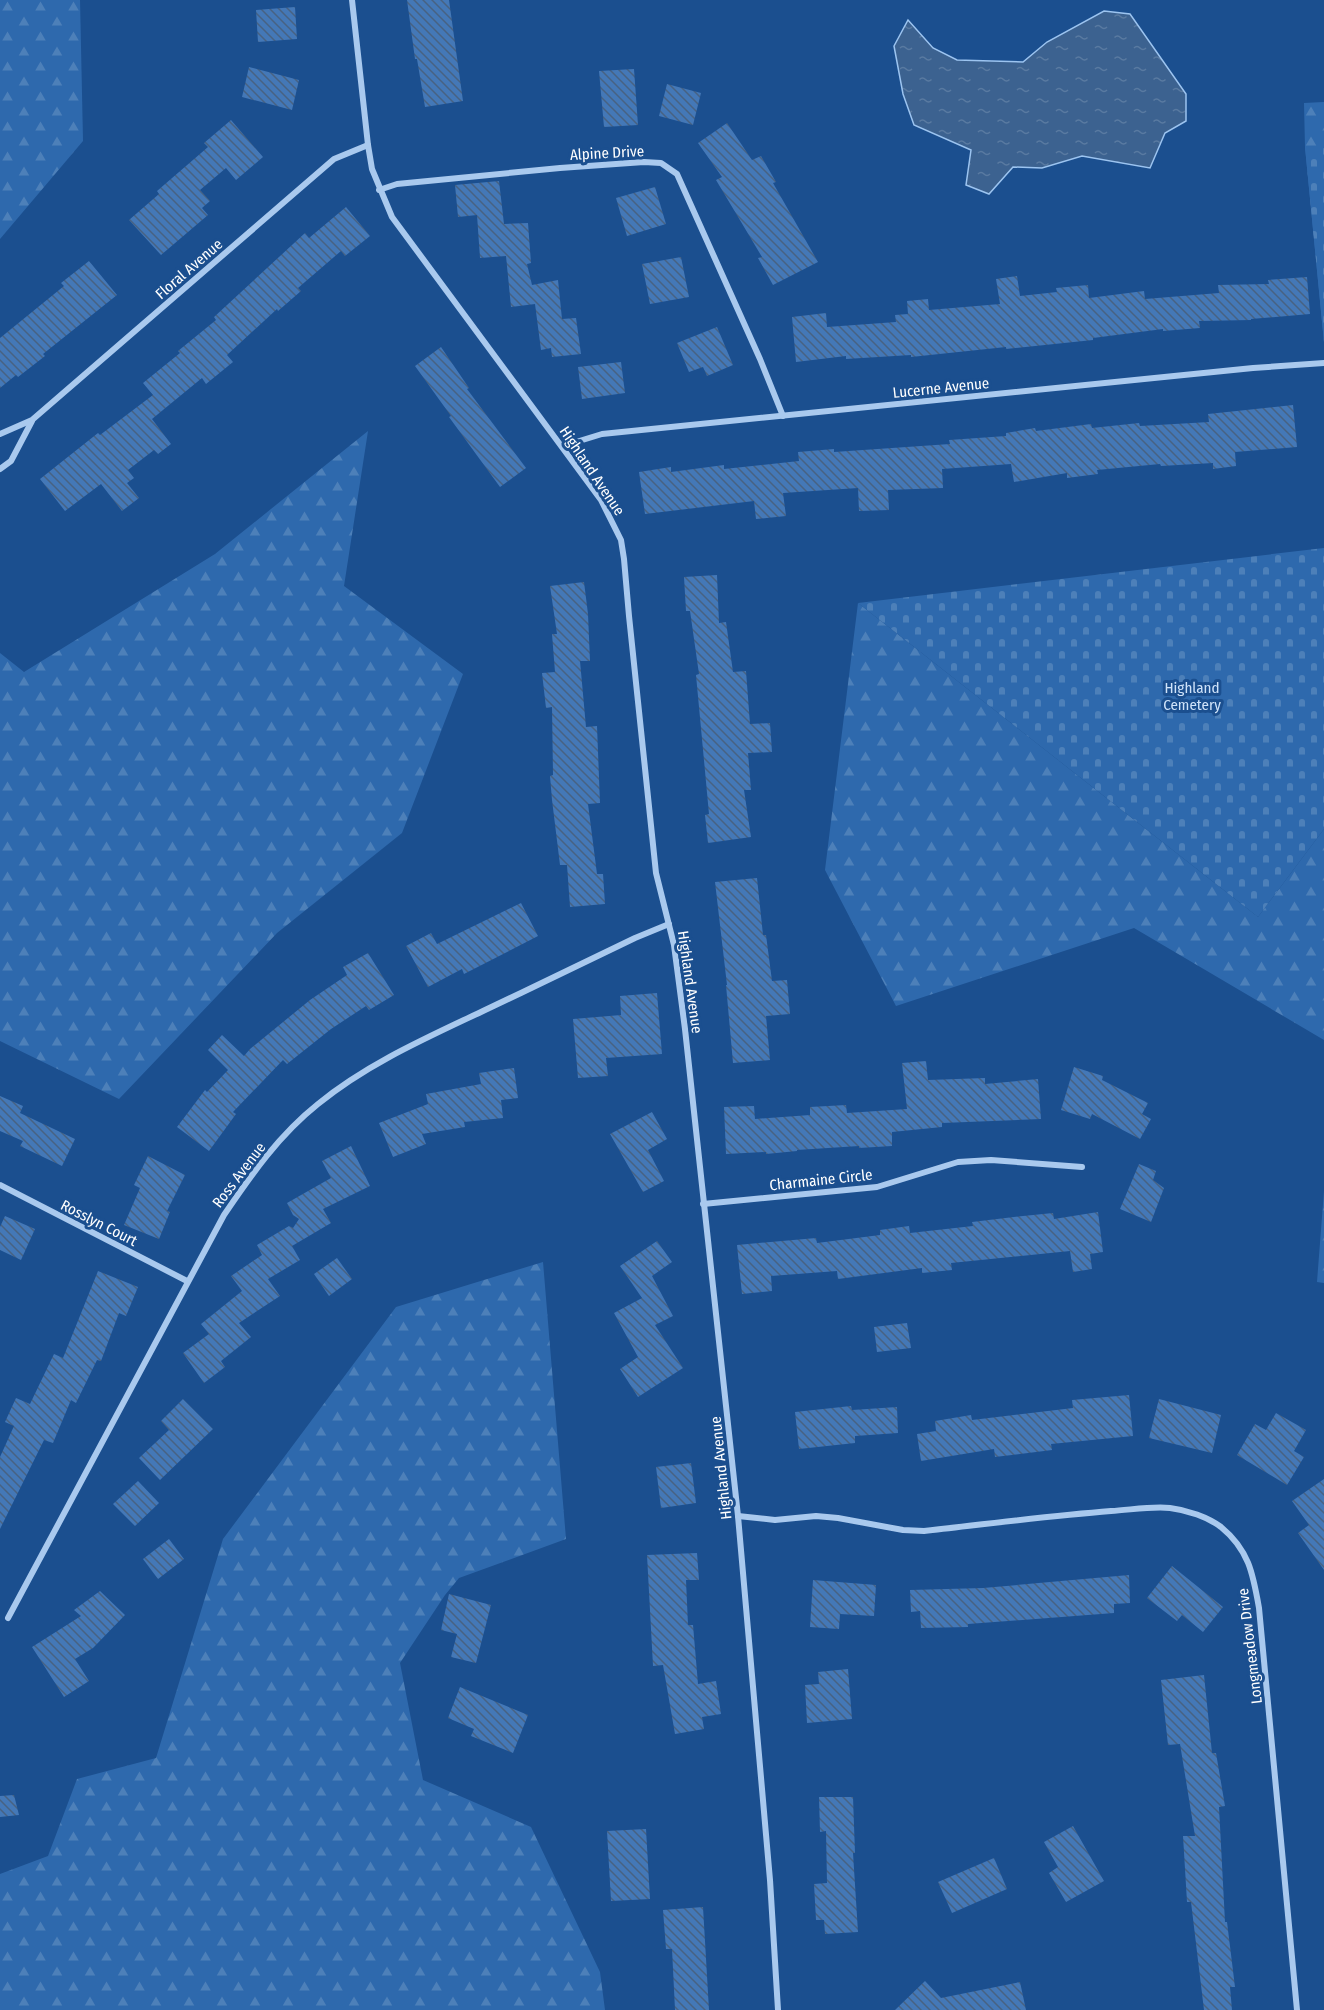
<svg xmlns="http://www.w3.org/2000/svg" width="1324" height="2010" viewBox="0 0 1324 2010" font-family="'Fira Sans Condensed',sans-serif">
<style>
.forest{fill:url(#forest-firs)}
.cemetery{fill:url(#cemetery-stones)}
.water{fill:url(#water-ripples);stroke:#9cc4f0;stroke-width:1.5}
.building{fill:url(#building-back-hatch)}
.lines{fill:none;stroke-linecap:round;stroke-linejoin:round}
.street{stroke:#a9c9ee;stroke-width:6}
.labels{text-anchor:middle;stroke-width:6;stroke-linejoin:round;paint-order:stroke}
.street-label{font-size:15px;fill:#fff;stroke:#1b4f8f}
.park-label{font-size:15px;fill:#cfe3fa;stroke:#1b4f8f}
</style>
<defs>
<pattern id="forest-firs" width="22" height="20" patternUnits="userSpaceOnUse" patternTransform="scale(1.5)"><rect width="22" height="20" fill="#2e69ad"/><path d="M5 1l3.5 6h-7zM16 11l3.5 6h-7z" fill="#4d80b9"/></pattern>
<pattern id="cemetery-stones" width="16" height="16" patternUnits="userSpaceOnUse" patternTransform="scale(1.5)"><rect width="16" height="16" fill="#2e69ad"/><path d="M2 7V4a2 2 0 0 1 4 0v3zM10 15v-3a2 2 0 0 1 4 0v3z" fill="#4d80b9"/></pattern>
<pattern id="water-ripples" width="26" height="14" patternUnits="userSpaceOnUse" patternTransform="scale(1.5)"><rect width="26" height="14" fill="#3c6290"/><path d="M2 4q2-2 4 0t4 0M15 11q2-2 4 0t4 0" fill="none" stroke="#597aa1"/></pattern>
<pattern id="building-back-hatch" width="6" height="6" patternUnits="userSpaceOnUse" patternTransform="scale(1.5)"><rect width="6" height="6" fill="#4478b7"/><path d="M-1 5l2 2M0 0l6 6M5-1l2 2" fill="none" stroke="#486282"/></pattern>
</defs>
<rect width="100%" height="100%" fill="#1b4f8f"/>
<g class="forest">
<path d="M 0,0 L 80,0 L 83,141 L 0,239 Z"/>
<path d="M 1324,102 L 1324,363 L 1324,342 L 1305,147 L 1304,103 Z"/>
<path d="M 368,431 L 344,586 L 463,674 L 402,833 L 277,933 L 119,1099 L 0,1041 L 0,653 L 24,672 L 215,554 Z"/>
<path d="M 858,603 L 1258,917 L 1324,829 L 1324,1040 L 1134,928 L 896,1006 L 825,870 Z"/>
<path d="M 1324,1191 L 1324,1283 L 1317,1282 Z"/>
<path d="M 543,1262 L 566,1539 L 459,1578 L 445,1595 L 400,1663 L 423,1780 L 531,1827 L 600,1972 L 605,2010 L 0,2010 L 0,1874 L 48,1856 L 77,1779 L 156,1758 L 223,1539 L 396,1307 Z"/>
</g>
<g class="cemetery">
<path d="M 1305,147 L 1324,148 L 1324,363 L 1324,342 Z"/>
<path d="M 1324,548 L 1324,829 L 1258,917 L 858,603 Z"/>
</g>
<path class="water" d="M 1104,11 L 1130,14 L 1186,94 L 1186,121 L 1165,133 L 1150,168 L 1082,156 L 1042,168 L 1013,167 L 989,194 L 966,185 L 971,150 L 914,125 L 903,94 L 894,46 L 908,20 L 933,48 L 957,60 L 1023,62 L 1047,42 Z"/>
<g class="building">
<path d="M 407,0 L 449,0 L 463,101 L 425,107 L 417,59 L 415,59 Z"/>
<path d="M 295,7 L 297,39 L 258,42 L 256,10 Z"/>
<path d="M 249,67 L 299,80 L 292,110 L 242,97 Z"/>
<path d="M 634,69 L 638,125 L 604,127 L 599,71 Z"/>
<path d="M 667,84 L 701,93 L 693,125 L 659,116 Z"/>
<path d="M 231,120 L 263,157 L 236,180 L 226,168 L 200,190 L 210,201 L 202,208 L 208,215 L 161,255 L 129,220 L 159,194 L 157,191 L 208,147 L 204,143 Z"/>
<path d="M 727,123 L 752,160 L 761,156 L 776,182 L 773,183 L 818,262 L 773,285 L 758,258 L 762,257 L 716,180 L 722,177 L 698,143 Z"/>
<path d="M 499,181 L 504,224 L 528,223 L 531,263 L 527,264 L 532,285 L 558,280 L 562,319 L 576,318 L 581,354 L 552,357 L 551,348 L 541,350 L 535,304 L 511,307 L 506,256 L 480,258 L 477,215 L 458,217 L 455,185 Z"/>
<path d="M 655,187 L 666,224 L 627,236 L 616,198 Z"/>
<path d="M 346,207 L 370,236 L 345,256 L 341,251 L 298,288 L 301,291 L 278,311 L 277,309 L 227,355 L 233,362 L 206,384 L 202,378 L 152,419 L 171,444 L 158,454 L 154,450 L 128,470 L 134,478 L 127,483 L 139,498 L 122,511 L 101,484 L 65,511 L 40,479 L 98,433 L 100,435 L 153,395 L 143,383 L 180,353 L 178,351 L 216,320 L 214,317 L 305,233 L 309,238 Z"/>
<path d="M 681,257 L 689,297 L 650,304 L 642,264 Z"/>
<path d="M 89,261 L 117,295 L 43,354 L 45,356 L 18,377 L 16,375 L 0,388 L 0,338 L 64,286 L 61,283 Z"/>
<path d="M 1017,276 L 1020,296 L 1057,292 L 1056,288 L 1088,285 L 1089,298 L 1144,291 L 1145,299 L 1219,293 L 1218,285 L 1269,284 L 1268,280 L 1307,277 L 1310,314 L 1251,319 L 1251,320 L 1199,321 L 1200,328 L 1163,331 L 1163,329 L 1093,338 L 1093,340 L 1006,349 L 1006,347 L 911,357 L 911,355 L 846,359 L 846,356 L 796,362 L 792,317 L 826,313 L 827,327 L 896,322 L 895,315 L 908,314 L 907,301 L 928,299 L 929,310 L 1000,304 L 996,279 Z"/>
<path d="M 717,327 L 733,365 L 707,376 L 703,367 L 689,372 L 677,343 Z"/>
<path d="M 441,347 L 469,388 L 467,389 L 526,468 L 500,487 L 449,417 L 451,416 L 415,366 Z"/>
<path d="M 621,362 L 625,393 L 582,399 L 578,367 Z"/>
<path d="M 1293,405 L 1297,447 L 1235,452 L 1236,466 L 1213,469 L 1213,463 L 1161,466 L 1160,464 L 1097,470 L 1098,474 L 1067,478 L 1067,473 L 1014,482 L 1011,464 L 942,469 L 943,488 L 888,490 L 889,510 L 859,511 L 858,488 L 783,493 L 786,516 L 756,519 L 754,501 L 645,514 L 639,472 L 671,467 L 671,472 L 724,465 L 724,469 L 799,461 L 798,452 L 834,449 L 834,452 L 950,444 L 949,440 L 1006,436 L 1006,433 L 1035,428 L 1036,431 L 1091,424 L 1092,428 L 1139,423 L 1140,426 L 1209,422 L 1208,414 Z"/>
<path d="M 717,575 L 719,623 L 726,622 L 733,672 L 746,671 L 750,724 L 770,723 L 772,752 L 748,753 L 751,790 L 744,790 L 751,837 L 708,843 L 705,815 L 709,814 L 696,675 L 699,674 L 690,611 L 686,611 L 684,577 Z"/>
<path d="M 584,582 L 588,614 L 590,661 L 580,661 L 586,727 L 597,726 L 600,803 L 588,804 L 597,874 L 603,874 L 605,904 L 570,907 L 567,865 L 560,865 L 552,800 L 550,776 L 553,775 L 552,707 L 546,708 L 542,673 L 555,672 L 552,634 L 557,634 L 550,586 Z"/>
<path d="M 757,878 L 763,935 L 766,935 L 772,981 L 787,980 L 790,1014 L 766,1016 L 770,1060 L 733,1063 L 726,985 L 727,985 L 715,882 Z"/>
<path d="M 521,903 L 538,936 L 464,974 L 462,969 L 428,987 L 406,946 L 431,933 L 437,944 Z"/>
<path d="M 368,953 L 394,995 L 369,1010 L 366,1006 L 331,1029 L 287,1064 L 283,1060 L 233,1112 L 236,1114 L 209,1151 L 177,1127 L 205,1090 L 207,1092 L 228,1070 L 208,1050 L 222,1035 L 244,1056 L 250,1049 L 310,1000 L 347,975 L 343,967 Z"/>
<path d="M 657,993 L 662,1054 L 606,1058 L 608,1076 L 578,1078 L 573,1019 L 621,1015 L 620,996 Z"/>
<path d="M 926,1061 L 928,1080 L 985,1078 L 985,1084 L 1038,1079 L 1041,1119 L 942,1123 L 942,1127 L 892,1132 L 892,1146 L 859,1148 L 859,1146 L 797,1150 L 797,1151 L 766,1154 L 766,1152 L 726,1154 L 724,1107 L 754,1106 L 755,1119 L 810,1115 L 810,1107 L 846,1105 L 847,1113 L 907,1109 L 902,1063 Z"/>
<path d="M 1074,1067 L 1103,1076 L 1102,1080 L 1148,1103 L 1142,1114 L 1151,1119 L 1140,1139 L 1092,1114 L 1090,1119 L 1061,1110 Z"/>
<path d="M 514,1068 L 518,1098 L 501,1100 L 503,1118 L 464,1122 L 465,1127 L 422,1134 L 426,1144 L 393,1157 L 379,1123 L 428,1104 L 426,1094 L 481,1084 L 479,1073 Z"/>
<path d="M 0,1096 L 23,1106 L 20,1113 L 75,1139 L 62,1166 L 20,1146 L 23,1141 L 0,1131 Z"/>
<path d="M 652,1112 L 667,1139 L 648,1150 L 664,1181 L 643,1192 L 610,1134 Z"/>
<path d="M 351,1146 L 370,1186 L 323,1209 L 331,1223 L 292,1246 L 300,1260 L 268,1279 L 280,1296 L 239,1323 L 251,1337 L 221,1361 L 225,1367 L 204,1383 L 183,1353 L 209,1334 L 201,1324 L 242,1291 L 231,1276 L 262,1255 L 257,1245 L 289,1226 L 293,1228 L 299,1219 L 293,1215 L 287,1203 L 331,1178 L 322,1161 Z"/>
<path d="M 148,1156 L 185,1175 L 167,1211 L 170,1212 L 159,1239 L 124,1225 L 140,1188 L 134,1185 Z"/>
<path d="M 1139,1164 L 1156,1171 L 1153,1180 L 1164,1188 L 1151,1222 L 1120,1209 Z"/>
<path d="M 1098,1212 L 1103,1252 L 1090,1254 L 1092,1269 L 1073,1272 L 1070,1251 L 951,1263 L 952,1270 L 922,1273 L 922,1268 L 838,1279 L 837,1271 L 771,1276 L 772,1291 L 742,1294 L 737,1245 L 816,1238 L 817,1243 L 880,1235 L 880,1230 L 909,1226 L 910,1233 L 973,1226 L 972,1222 L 1023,1216 L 1053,1213 L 1054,1219 Z"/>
<path d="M 5,1216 L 35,1229 L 21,1260 L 0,1250 L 0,1227 Z"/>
<path d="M 657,1241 L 672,1262 L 652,1276 L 673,1316 L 655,1325 L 683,1368 L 638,1397 L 620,1369 L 638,1357 L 614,1313 L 642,1298 L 620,1266 Z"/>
<path d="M 337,1258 L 352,1279 L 329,1296 L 314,1274 Z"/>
<path d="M 98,1271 L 138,1287 L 126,1316 L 119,1313 L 101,1361 L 97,1360 L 76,1403 L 71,1400 L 53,1443 L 44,1440 L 0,1529 L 0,1457 L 14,1426 L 5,1422 L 16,1398 L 30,1404 L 54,1354 L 63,1358 Z"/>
<path d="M 907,1323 L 911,1348 L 877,1352 L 874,1327 Z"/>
<path d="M 1129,1395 L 1133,1436 L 1051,1444 L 1052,1450 L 995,1457 L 994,1449 L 921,1461 L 917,1434 L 936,1431 L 935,1421 L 971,1415 L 972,1420 L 1073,1408 L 1072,1400 Z"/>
<path d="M 183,1399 L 213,1429 L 160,1480 L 139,1458 L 169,1430 L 161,1421 Z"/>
<path d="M 1159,1399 L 1221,1415 L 1212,1453 L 1149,1438 Z"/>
<path d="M 851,1406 L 852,1410 L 897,1407 L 898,1433 L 855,1436 L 855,1443 L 799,1449 L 795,1412 Z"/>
<path d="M 1276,1413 L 1306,1430 L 1294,1451 L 1304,1457 L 1287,1485 L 1237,1455 L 1255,1424 L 1266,1430 Z"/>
<path d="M 691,1463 L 696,1503 L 661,1508 L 656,1467 Z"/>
<path d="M 1324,1479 L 1324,1570 L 1298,1533 L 1309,1525 L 1292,1501 Z"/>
<path d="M 138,1481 L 159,1503 L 135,1526 L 113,1504 Z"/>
<path d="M 169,1539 L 184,1559 L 158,1579 L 143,1559 Z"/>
<path d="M 697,1553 L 699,1580 L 686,1580 L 688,1625 L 693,1625 L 698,1684 L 716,1681 L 721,1714 L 702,1717 L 704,1729 L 675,1734 L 663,1665 L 653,1666 L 647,1555 Z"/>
<path d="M 1172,1566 L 1223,1607 L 1203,1632 L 1182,1615 L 1177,1621 L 1147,1598 Z"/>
<path d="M 1129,1575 L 1130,1603 L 1114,1604 L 1114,1613 L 968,1624 L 968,1627 L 921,1628 L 920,1611 L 911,1612 L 910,1590 L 983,1588 Z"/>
<path d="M 813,1580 L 876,1585 L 874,1616 L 840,1614 L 839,1629 L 810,1627 Z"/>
<path d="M 100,1591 L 125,1615 L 93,1648 L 75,1659 L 89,1681 L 64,1697 L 32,1647 L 81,1616 L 74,1610 Z"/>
<path d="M 449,1594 L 491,1605 L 476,1663 L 451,1657 L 457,1634 L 441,1630 Z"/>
<path d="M 848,1669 L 852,1719 L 807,1723 L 805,1685 L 819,1684 L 818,1672 Z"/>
<path d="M 1204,1675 L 1212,1753 L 1216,1753 L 1225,1806 L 1219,1807 L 1225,1922 L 1227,1922 L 1235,1987 L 1230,1987 L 1232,2010 L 1204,2010 L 1191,1902 L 1187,1902 L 1183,1836 L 1195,1836 L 1180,1744 L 1168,1745 L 1161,1680 Z"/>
<path d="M 460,1687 L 528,1715 L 513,1753 L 471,1736 L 474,1729 L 448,1718 Z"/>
<path d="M 14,1795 L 19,1815 L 0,1817 L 0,1796 Z"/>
<path d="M 819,1797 L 853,1797 L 855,1853 L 853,1853 L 858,1932 L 825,1934 L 824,1920 L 816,1920 L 814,1884 L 827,1883 L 826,1831 L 820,1832 Z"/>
<path d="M 1073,1826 L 1104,1881 L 1066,1902 L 1049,1873 L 1058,1867 L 1044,1842 Z"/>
<path d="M 646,1829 L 650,1899 L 611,1901 L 607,1831 Z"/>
<path d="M 994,1858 L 1007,1889 L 952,1913 L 938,1882 Z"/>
<path d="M 703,1907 L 709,2010 L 675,2010 L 672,1949 L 666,1949 L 663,1910 Z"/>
<path d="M 925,1981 L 941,1998 L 1020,1982 L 1026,2010 L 895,2010 Z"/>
</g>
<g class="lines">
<g class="street">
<path d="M 352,0 L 368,145 L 372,169 L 392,217 L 601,500 L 621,540 L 624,559 L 629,616 L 656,873 L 674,945 L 685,1029 L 738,1516 L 770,1880 L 778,2010"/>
<path d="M 379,190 L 397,184 L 560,168 L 644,162 L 661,163 L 677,174 L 760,359 L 783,416"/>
<path d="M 0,434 L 32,420 L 334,159 L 368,145"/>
<path d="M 563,446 L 602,434 L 1253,368 L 1324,363"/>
<path d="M 0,469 L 11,461 L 32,421"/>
<path d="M 0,1185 L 187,1281"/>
<path d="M 703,1204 L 877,1187 L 958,1162 L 991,1160 L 1082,1167"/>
<path d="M 738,1516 L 775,1520 L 816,1516 L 838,1518 L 903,1530 L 924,1531 C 986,1524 1048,1516 1111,1511 C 1130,1510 1152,1506 1170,1508 C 1187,1510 1208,1517 1221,1527 C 1249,1550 1253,1574 1259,1608 L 1297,2010"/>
<path d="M 8,1618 L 224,1215 C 251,1175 279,1135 318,1104 C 367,1064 426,1038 483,1011 C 534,987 585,962 635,938 L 669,924"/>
</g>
</g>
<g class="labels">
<g class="street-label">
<text transform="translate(607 153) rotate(-3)" y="5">Alpine Drive</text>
<text transform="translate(189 269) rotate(-41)" y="5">Floral Avenue</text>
<text transform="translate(941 388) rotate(-6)" y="5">Lucerne Avenue</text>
<text transform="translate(592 471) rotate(56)" y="5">Highland Avenue</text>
<text transform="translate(690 982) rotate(82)" y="5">Highland Avenue</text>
<text transform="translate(239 1175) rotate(-53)" y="5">Ross Avenue</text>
<text transform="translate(821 1180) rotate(-6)" y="5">Charmaine Circle</text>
<text transform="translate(99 1223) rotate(27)" y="5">Rosslyn Court</text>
<text transform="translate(721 1468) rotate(-96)" y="5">Highland Avenue</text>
<text transform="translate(1250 1646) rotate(-97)" y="5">Longmeadow Drive</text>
</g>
<g class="park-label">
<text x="1192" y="693">Highland<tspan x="1192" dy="17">Cemetery</tspan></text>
</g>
</g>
</svg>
